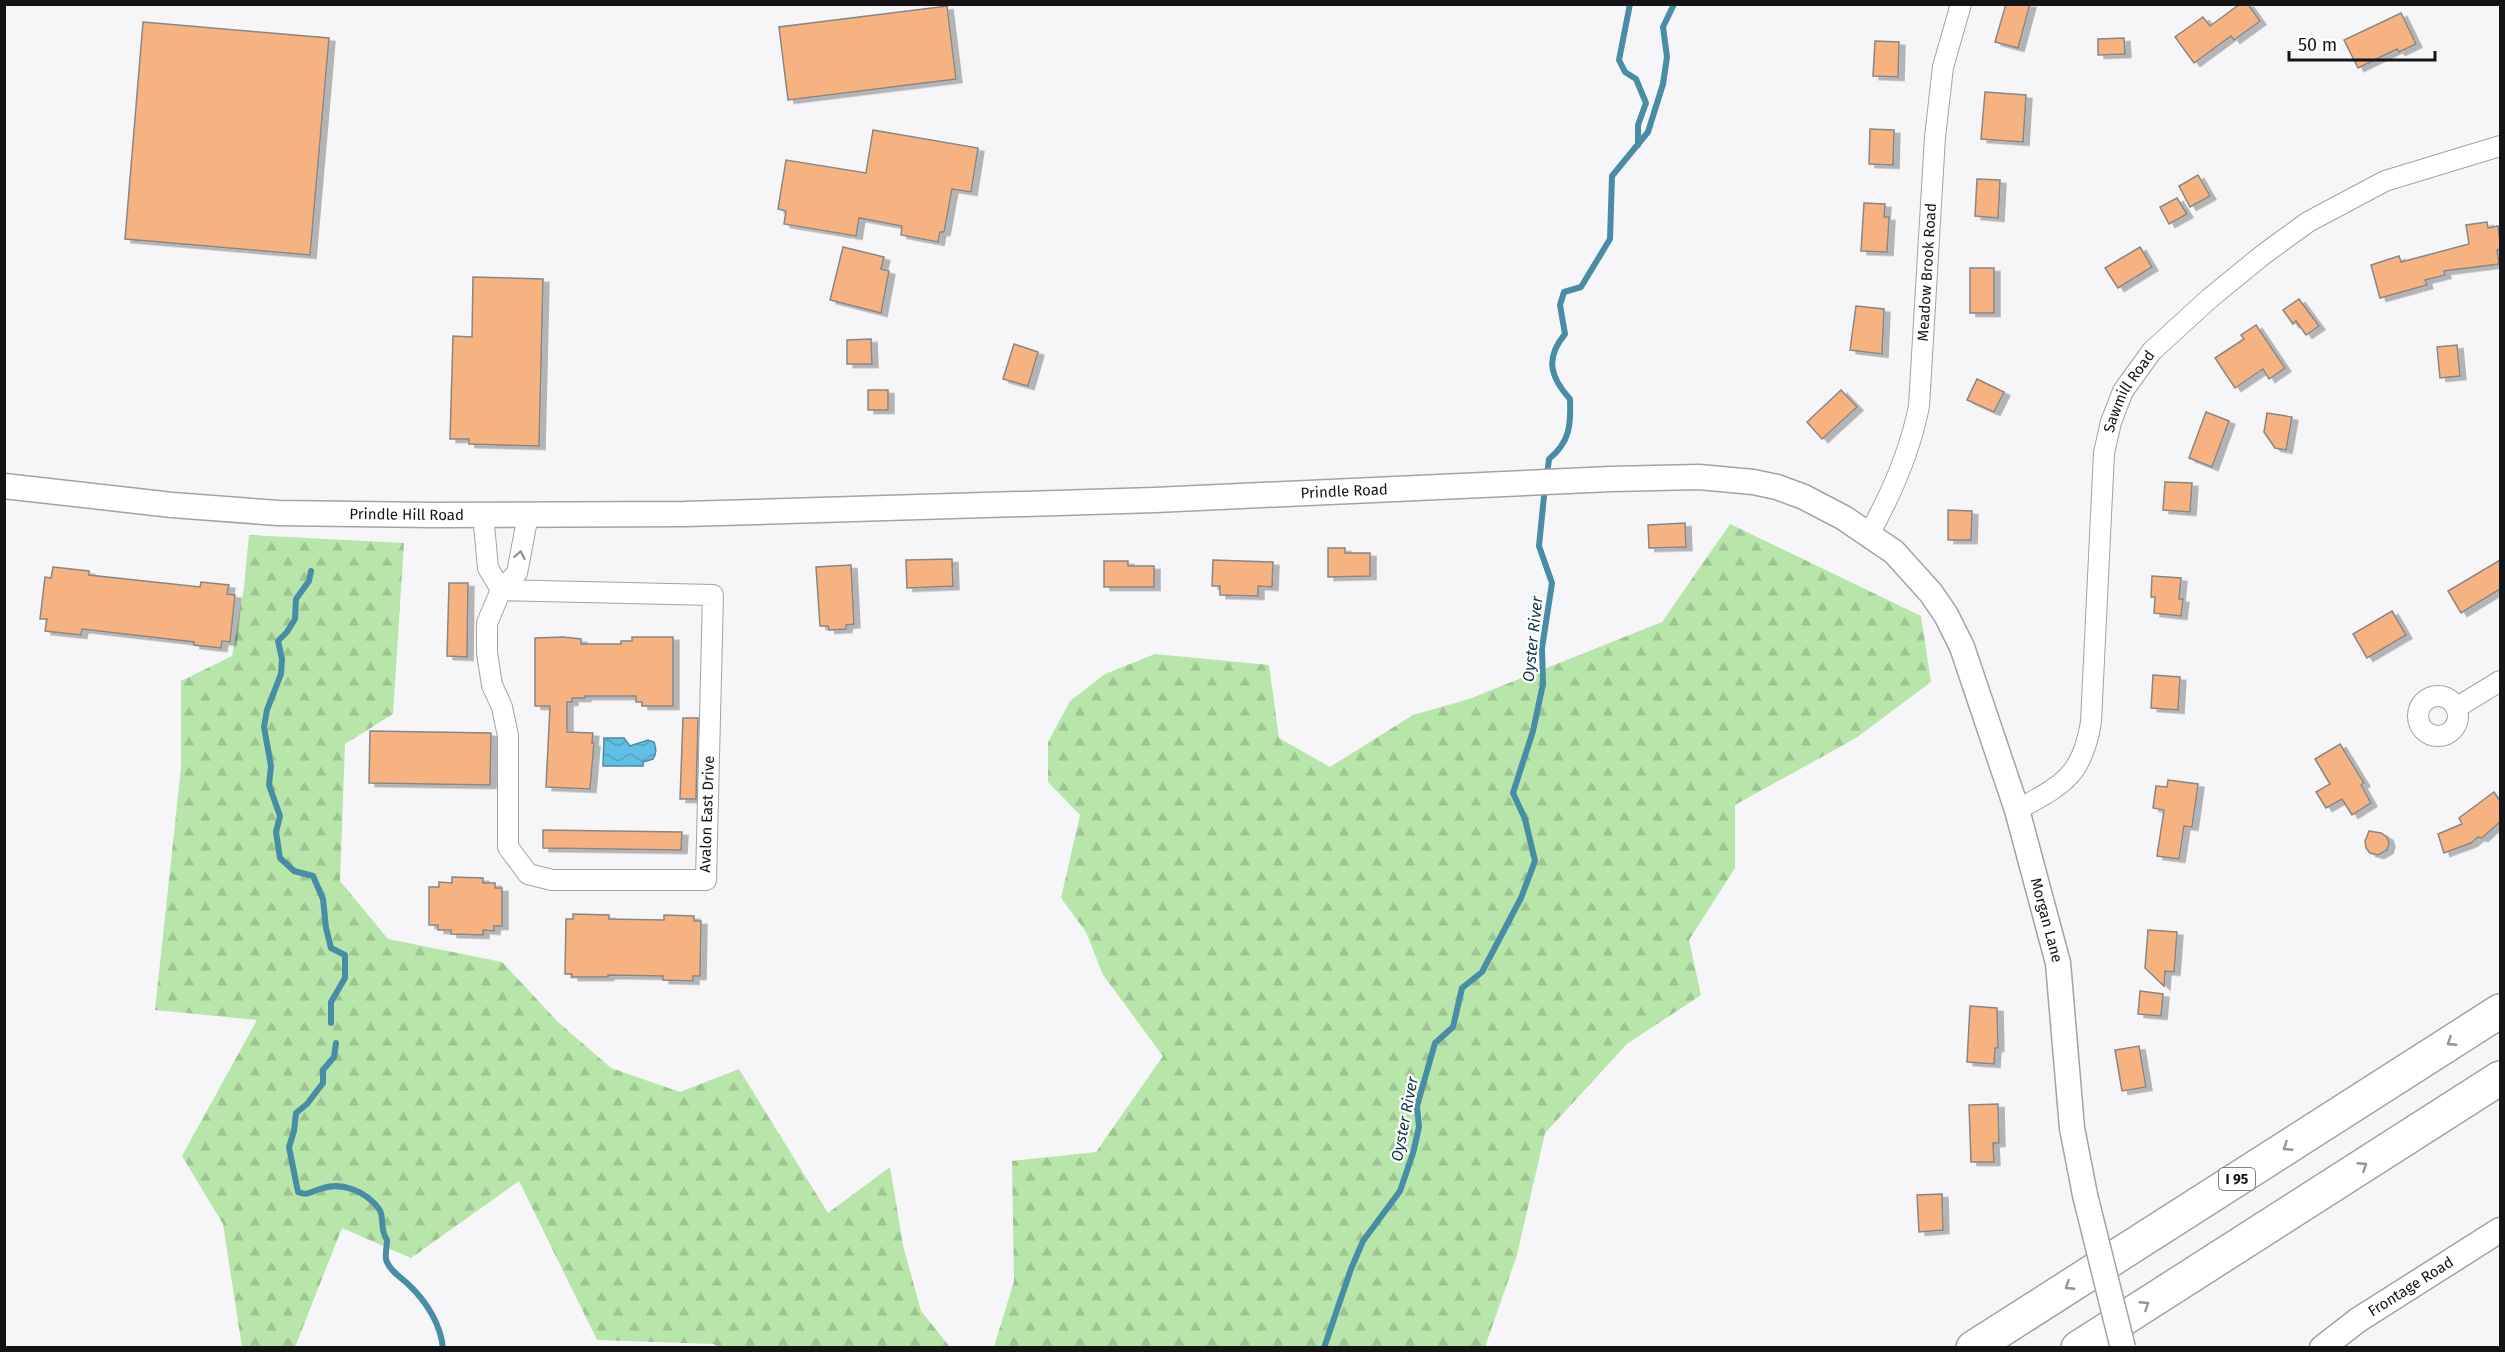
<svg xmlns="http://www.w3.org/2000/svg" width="2505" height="1352" viewBox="0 0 2505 1352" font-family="'Fira Sans',sans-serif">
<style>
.forest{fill:url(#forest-firs)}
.water{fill:url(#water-waves);stroke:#498ca5;stroke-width:1.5}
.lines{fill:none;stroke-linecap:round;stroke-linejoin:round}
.stream{stroke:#498ca5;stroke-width:6}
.building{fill:#f6b280;stroke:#898684;stroke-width:1.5;filter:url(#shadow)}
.minor-casing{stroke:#a3a3a6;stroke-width:22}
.tertiary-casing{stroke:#a3a3a6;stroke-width:27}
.motorway-casing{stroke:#a3a3a6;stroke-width:36}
.minor{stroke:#fff;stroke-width:20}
.tertiary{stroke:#fff;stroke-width:24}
.motorway{stroke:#fff;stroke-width:33}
.tertiary-bridge-casing{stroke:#a3a3a6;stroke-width:27;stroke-linecap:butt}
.tertiary-bridge{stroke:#fff;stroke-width:24}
.oneway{stroke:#959596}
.labels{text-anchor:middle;stroke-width:4.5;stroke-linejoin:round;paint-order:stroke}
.shield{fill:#fff;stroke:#5a5a5c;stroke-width:1.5}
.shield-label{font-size:14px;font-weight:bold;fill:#141416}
.street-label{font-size:15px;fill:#141416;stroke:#fff}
.water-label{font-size:16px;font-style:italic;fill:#0c3947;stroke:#fff}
</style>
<defs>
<pattern id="forest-firs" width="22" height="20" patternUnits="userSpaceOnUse" patternTransform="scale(1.5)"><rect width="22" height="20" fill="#b8e5a9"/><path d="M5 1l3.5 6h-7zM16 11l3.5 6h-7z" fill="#9dc491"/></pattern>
<pattern id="water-waves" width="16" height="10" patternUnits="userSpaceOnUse" patternTransform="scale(1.5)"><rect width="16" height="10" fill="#60bfe2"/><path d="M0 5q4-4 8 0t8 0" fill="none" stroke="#52a3c1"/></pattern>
<filter id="shadow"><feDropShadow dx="6" dy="3.5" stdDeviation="0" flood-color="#0004"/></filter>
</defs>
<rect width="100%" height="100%" fill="#f6f6f9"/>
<g class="forest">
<path d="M 1730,524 L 1921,616 L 1931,682 L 1856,738 L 1735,805 L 1735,868 L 1689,940 L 1701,995 L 1627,1044 L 1545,1133 L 1517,1255 L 1485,1347 L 994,1347 L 1014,1281 L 1012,1161 L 1096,1152 L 1163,1056 L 1103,975 L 1086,932 L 1061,898 L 1080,815 L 1048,782 L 1048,742 L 1070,701 L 1105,674 L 1155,654 L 1269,665 L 1279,738 L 1330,767 L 1413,715 L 1469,699 L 1662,622 Z"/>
<path d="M 249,535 L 404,543 L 393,714 L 345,744 L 340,881 L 388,939 L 502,962 L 558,1022 L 611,1068 L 680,1092 L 739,1069 L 828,1213 L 890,1167 L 903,1245 L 921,1311 L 950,1347 L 718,1348 L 714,1344 L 597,1340 L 519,1181 L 411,1258 L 342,1228 L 295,1347 L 242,1347 L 223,1224 L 182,1156 L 257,1020 L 155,1010 L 181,768 L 181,681 L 232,656 L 244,587 Z"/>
</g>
<path class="water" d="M 604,738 L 624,738 L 630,746 L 648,740 L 654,742 C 656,749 657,753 653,759 L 643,762 L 643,766 L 603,766 Z"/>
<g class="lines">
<g class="stream">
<path d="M 1630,4 L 1619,60 L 1625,72 L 1636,79 L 1646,103 L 1638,125 L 1638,145"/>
<path d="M 1547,476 L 1549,459 C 1570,442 1571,425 1570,399 C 1550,377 1545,358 1565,334 L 1560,305 L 1564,292 L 1581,287 L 1610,239 L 1612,176 L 1648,132 L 1663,84 L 1667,57 L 1663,27 L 1674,4"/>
<path d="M 311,571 L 309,581 L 296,599 L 295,619 L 287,632 L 278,641 L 282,659 L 281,674 L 267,710 L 264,727 L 271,766 L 269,785 L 280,816 L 276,832 L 280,858 L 294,871 L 313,876 L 323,899 L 326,928 L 331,948 L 345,955 L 345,978 L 331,1002 L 331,1023"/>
<path d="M 336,1043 L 334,1057 L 323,1070 L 323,1083 L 307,1104 L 296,1113 L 294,1131 L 289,1147 L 298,1192 C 308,1196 310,1192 320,1189 C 341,1181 366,1191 379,1209 C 385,1217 379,1229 387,1240 C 387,1246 385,1254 386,1259 C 388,1269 400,1277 407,1283 C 426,1301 440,1321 443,1348"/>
<path d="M 1324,1348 L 1351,1269 L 1363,1241 L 1400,1191 L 1413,1153 L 1419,1127 L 1417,1106 L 1435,1043 L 1453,1027 L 1462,988 L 1482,972 L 1521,898 L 1535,861 L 1525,819 L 1513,793 L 1533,731 L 1543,684 L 1542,648 L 1552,583 L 1539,546 L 1545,486"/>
</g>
</g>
<g class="building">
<path d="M 2006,4 L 2030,4 L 2018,48 L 1995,42 Z"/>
<path d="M 2240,4 L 2248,4 L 2260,21 L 2234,40 L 2231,36 L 2194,63 L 2175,37 L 2203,17 L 2210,26 Z"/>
<path d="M 947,6 L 956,79 L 788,100 L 779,27 Z"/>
<path d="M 2401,13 L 2416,44 L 2399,52 L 2397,49 L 2358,68 L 2344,40 Z"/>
<path d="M 143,22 L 329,38 L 310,255 L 125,239 Z"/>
<path d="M 2124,38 L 2125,54 L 2098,55 L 2098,39 Z"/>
<path d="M 1875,41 L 1899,42 L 1898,77 L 1873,76 Z"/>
<path d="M 1985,92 L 2026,95 L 2023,142 L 1981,139 Z"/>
<path d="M 1870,129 L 1894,130 L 1893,165 L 1869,164 Z"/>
<path d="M 873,130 L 978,148 L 971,192 L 952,189 L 944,232 L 940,232 L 938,242 L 901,235 L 902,226 L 859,218 L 856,236 L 784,224 L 786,211 L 778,209 L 786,160 L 866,173 Z"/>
<path d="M 2198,175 L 2210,196 L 2190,207 L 2179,186 Z"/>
<path d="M 1977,179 L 2000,180 L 1998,218 L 1975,216 Z"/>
<path d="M 2177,198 L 2187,214 L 2169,224 L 2160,207 Z"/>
<path d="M 1864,203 L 1885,204 L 1884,217 L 1889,217 L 1887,252 L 1861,251 Z"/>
<path d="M 2487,222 L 2488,228 L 2498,226 L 2500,242 L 2500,249 L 2497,250 L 2499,264 L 2444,271 L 2445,275 L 2425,280 L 2427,285 L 2380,298 L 2371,265 L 2399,256 L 2401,262 L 2469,244 L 2466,225 Z"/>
<path d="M 843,247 L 884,257 L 881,269 L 889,271 L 881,313 L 830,300 Z"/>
<path d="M 2140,247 L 2152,267 L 2118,288 L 2105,268 Z"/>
<rect x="1970" y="268" width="24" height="45"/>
<path d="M 473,277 L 543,279 L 539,446 L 469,444 L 469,439 L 450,439 L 453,336 L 472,337 Z"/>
<path d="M 2299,299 L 2319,326 L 2306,335 L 2296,321 L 2293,324 L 2283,310 Z"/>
<path d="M 1856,306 L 1884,309 L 1882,354 L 1850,350 Z"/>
<path d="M 2256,325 L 2285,368 L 2269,379 L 2263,369 L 2235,388 L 2215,358 L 2244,339 L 2241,335 Z"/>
<path d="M 871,339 L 872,364 L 847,364 L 847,340 Z"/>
<path d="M 1014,344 L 1038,352 L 1028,386 L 1003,379 Z"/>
<path d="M 2457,345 L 2460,376 L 2440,378 L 2437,347 Z"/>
<path d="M 1977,379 L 2004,392 L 1994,412 L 1967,400 Z"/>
<rect x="868" y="390" width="20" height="20"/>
<path d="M 1841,390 L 1857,407 L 1822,439 L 1807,422 Z"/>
<path d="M 2206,412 L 2229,421 L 2212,467 L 2189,458 Z"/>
<path d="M 2267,413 L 2292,417 L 2286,450 L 2275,448 L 2264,432 Z"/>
<path d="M 2165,482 L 2192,483 L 2190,512 L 2163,510 Z"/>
<path d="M 1948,510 L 1972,511 L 1971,540 L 1948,540 Z"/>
<path d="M 1685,523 L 1686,547 L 1649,548 L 1648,525 Z"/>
<path d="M 1328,548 L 1345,548 L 1345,553 L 1370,553 L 1370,576 L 1328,577 Z"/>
<path d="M 952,559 L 953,586 L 907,588 L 906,560 Z"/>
<path d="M 1213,560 L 1273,562 L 1272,587 L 1258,586 L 1258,596 L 1220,595 L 1220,586 L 1212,586 Z"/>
<path d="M 2500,560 L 2500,589 L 2461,613 L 2448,591 Z"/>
<path d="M 1104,561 L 1128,561 L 1128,566 L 1154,566 L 1154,587 L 1104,587 Z"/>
<path d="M 851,565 L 854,624 L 846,625 L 846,629 L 829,630 L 828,626 L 820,626 L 816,567 Z"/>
<path d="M 53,567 L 89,571 L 89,575 L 200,587 L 201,582 L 229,585 L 227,594 L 235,595 L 230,642 L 222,641 L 221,648 L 194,645 L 194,642 L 82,629 L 81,635 L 45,631 L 47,619 L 40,619 L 45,577 L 51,578 Z"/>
<path d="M 2152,576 L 2181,578 L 2179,599 L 2183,599 L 2181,616 L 2154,613 L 2155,597 L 2151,597 Z"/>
<path d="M 449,583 L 468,583 L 467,657 L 447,656 Z"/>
<path d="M 2392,611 L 2406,635 L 2367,658 L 2353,634 Z"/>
<path d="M 563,637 L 581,639 L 581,644 L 621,644 L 621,641 L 632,641 L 632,637 L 673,637 L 673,706 L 642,706 L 642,702 L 636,702 L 636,696 L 585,696 L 585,698 L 572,698 L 572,702 L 567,702 L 567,732 L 593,733 L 592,743 L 594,743 L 590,789 L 546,787 L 550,706 L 535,706 L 535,638 Z"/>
<path d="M 2153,675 L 2180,677 L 2178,710 L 2151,708 Z"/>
<path d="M 683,718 L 698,718 L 696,799 L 680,799 Z"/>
<path d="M 370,731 L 491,733 L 490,785 L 369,783 Z"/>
<path d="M 2340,744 L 2364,783 L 2361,785 L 2371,803 L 2352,815 L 2342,799 L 2326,808 L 2316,792 L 2330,784 L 2315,759 Z"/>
<path d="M 2168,780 L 2198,784 L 2192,827 L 2184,826 L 2179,859 L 2157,856 L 2164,810 L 2153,808 L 2156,786 L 2167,787 Z"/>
<path d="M 2494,792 L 2500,801 L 2500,822 L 2482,838 L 2478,837 L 2471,843 L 2444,853 L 2438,834 L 2462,824 L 2459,818 Z"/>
<path d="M 543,830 L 682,832 L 681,850 L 543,848 Z"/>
<path d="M 2369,831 L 2381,833 L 2387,837 L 2389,843 L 2387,850 L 2378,855 L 2370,853 L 2366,848 L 2365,841 Z"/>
<path d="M 452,877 L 483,878 L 483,883 L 495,883 L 495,888 L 502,888 L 502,926 L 494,926 L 494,931 L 483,930 L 483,935 L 451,934 L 451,930 L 438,930 L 438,925 L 429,925 L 429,887 L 439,887 L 439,882 L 452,883 Z"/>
<path d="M 573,914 L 609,915 L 609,919 L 664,920 L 664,915 L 694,916 L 694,921 L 701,921 L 700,976 L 693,976 L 693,981 L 663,980 L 663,976 L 608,975 L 608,977 L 572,977 L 572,974 L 565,974 L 566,919 L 573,919 Z"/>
<path d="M 2148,930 L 2177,932 L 2174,972 L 2165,971 L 2164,986 L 2145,968 Z"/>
<path d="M 2140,991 L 2163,994 L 2161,1016 L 2138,1014 Z"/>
<path d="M 1970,1006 L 1997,1008 L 1998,1048 L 1995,1048 L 1994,1064 L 1967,1062 Z"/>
<path d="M 2139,1046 L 2146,1087 L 2122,1091 L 2115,1050 Z"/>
<path d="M 1998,1104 L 1999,1143 L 1993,1143 L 1994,1162 L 1971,1162 L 1969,1105 Z"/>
<path d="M 1942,1194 L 1943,1230 L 1919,1232 L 1917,1195 Z"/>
</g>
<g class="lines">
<defs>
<g id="minor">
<path d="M 483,514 L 488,568 L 501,590"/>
<path id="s1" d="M 1869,534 C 1892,493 1910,452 1919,406 L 1935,137 L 1943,67 L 1961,4"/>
<path d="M 501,590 L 713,595 L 706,880 L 552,880 L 528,874 L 508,847 L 508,736 L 502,707 L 492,685 L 487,653 L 487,623 L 501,590 L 517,573 L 528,515"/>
<circle cx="2438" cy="716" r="20"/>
<path d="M 2456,708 L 2500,681"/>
<path id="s2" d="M 2017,810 C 2062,785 2082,777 2091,722 L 2104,453 L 2111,422 L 2123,391 L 2152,351 L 2210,298 L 2264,254 L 2308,222 L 2385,181 L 2500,146"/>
</g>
<g id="tertiary">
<path id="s3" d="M 4,486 L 172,505 L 278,513 L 431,515 L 685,514 L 1155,500 L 1611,479 L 1699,477 L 1753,482 L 1777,487 L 1804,497 L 1844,518 L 1894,552 L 1931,593 L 1946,615 L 1962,647 L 2017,810 L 2058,963 L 2072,1128 L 2085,1195"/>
<path id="s4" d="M 2322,1348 L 2358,1320 L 2500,1230"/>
</g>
<g id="motorway">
<path d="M 1973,1348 L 2500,1011"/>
<path d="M 2078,1348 L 2500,1078"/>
</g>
</defs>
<use href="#minor" class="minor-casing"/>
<use href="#tertiary" class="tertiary-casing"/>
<use href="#motorway" class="motorway-casing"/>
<use href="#minor" class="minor"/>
<use href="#tertiary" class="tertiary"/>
<use href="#motorway" class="motorway"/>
<defs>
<path id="tertiary-bridge" d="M 2085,1195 L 2123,1348"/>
</defs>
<use href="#tertiary-bridge" class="tertiary-bridge-casing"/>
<use href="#tertiary-bridge" class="tertiary-bridge"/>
</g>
<defs><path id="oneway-chevron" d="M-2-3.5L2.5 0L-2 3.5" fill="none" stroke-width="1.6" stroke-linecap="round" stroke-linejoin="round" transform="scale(1.5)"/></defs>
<g class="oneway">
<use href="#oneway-chevron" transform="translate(520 555) rotate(-79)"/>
<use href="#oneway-chevron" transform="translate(2451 1042) rotate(147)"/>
<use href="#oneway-chevron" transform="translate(2287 1147) rotate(147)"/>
<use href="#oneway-chevron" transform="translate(2363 1166) rotate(-33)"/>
<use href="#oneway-chevron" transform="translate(2069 1286) rotate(147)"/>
<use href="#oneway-chevron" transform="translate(2145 1305) rotate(-33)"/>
</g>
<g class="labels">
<rect class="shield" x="2219" y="1168" width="36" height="22" rx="4.5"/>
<g class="shield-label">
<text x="2237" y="1184">I 95</text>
</g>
<g class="street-label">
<text dy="5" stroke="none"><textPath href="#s1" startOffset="272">Meadow Brook Road</textPath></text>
<text dy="5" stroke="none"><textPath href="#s2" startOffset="458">Sawmill Road</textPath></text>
<text dy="5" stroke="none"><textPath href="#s3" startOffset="1342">Prindle Road</textPath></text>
<text dy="5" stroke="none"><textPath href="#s3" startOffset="404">Prindle Hill Road</textPath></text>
<text transform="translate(707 814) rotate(-88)" y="5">Avalon East Drive</text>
<text dy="5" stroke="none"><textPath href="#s3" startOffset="2314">Morgan Lane</textPath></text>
<text dy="5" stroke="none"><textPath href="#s4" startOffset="108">Frontage Road</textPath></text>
</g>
<g class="water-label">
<text transform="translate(1532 639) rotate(-84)" y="6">Oyster River</text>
<text transform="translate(1404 1119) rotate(-79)" y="6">Oyster River</text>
</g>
</g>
<rect width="2505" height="1352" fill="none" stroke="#141416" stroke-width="12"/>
<path d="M2289 51v9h146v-9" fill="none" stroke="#141416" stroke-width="3"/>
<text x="2298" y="51" font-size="18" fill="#141416" stroke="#ffffff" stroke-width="4.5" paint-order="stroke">50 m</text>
</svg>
